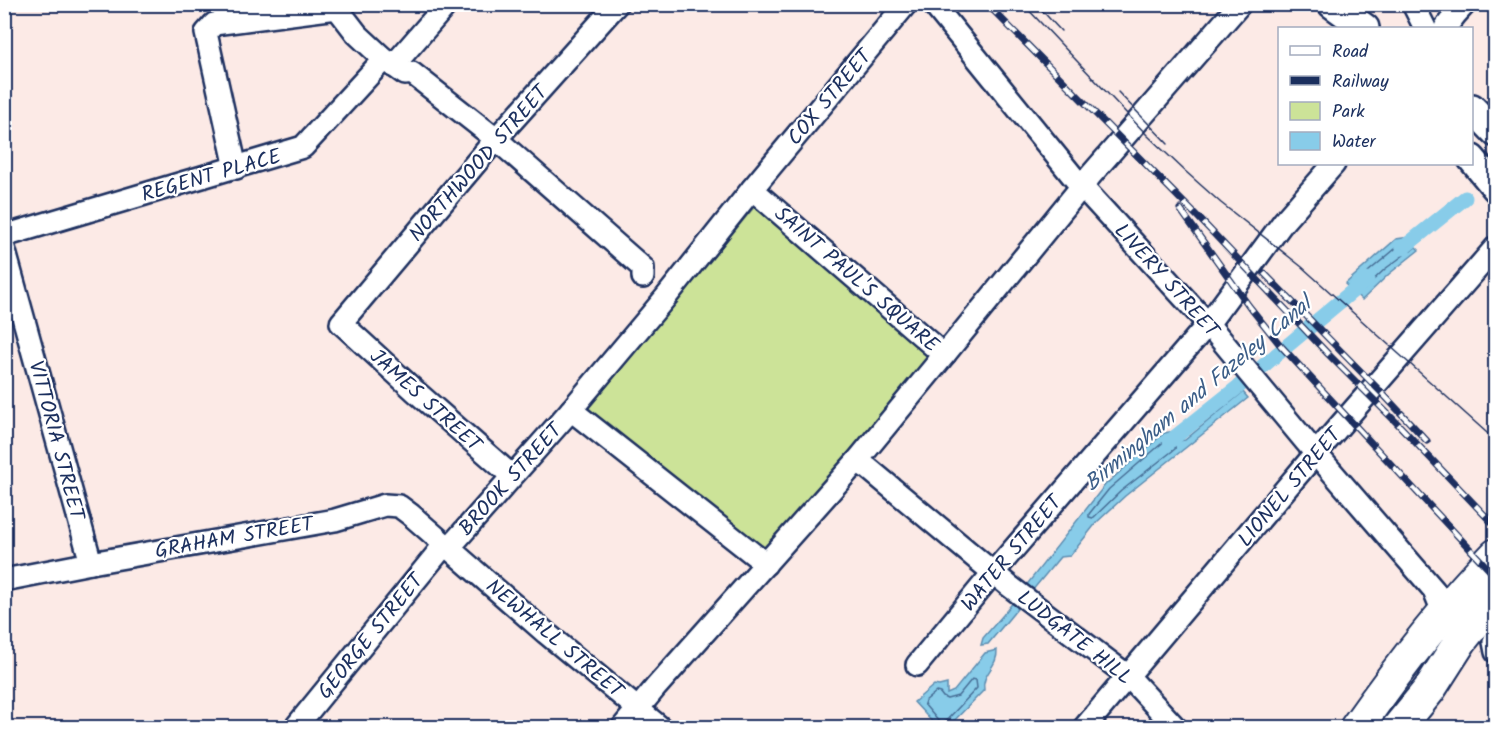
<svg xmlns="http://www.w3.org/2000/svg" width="1500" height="732" viewBox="0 0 1500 732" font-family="Kalam,sans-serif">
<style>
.green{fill:#cce398;stroke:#74897b;stroke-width:1.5}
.water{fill:#88cce9;stroke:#5c8db1;stroke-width:1.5}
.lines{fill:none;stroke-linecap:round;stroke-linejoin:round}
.shore{stroke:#476e96;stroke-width:1.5}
.canal{stroke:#88cce9;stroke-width:15}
.minor-casing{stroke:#1b2f5e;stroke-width:26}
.major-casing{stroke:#1b2f5e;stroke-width:32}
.highway-casing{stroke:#1b2f5e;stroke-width:36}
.minor{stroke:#fff;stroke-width:21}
.major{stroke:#fff;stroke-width:27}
.highway{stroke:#fff;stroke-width:32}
.tram{stroke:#1b2f5e;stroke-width:1.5}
.rail-casing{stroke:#1b2f5e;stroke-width:7}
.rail{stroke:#fff;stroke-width:4.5;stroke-dasharray:14;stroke-linecap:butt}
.labels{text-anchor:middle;stroke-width:4.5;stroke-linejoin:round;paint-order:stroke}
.street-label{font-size:21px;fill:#1b2f5e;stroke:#fff}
.water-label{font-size:22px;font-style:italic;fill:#3c5e88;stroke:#fff}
</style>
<rect width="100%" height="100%" fill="#fceae6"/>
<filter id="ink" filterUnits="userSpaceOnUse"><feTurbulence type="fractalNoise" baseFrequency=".0167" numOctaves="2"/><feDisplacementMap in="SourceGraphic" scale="12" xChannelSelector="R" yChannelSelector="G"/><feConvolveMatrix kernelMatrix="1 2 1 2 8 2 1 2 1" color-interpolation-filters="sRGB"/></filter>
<g filter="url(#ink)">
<path class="green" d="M 755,206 L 931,353 L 767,550 L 588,409 Z"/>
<g class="water">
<path d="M 1417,236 L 1410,249 L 1411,251 L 1416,247 L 1419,250 L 1389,274 L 1362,300 L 1345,284 L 1396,239 Z"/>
<path d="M 1243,392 L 1248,398 L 1125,496 L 1097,522 L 1070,556 L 1060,557 L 988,644 L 981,645 L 983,638 L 1003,615 L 1105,485 L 1164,433 L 1185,429 L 1178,441 L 1185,440 Z"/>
<path d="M 997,650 C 998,667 981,674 984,690 L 948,727 L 937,727 L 914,702 L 934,685 L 939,686 L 947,684 L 947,694 L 954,691 L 985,653 Z"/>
</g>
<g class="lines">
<g class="shore">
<path d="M 1401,244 L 1404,246 L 1404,255 L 1385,269 L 1363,290 L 1360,290 L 1356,286 L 1356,282 Z"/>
<path d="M 1170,438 C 1173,440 1176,446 1175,449 L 1121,491 L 1093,518 L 1089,517 L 1089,514 L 1109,489 L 1167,439 Z"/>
<path d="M 972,679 L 976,680 L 977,688 L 944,723 L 940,723 L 924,704 L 925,701 L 936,692 L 940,693 L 943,697 L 947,699 L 958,696 Z"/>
</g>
<g class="canal">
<path d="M 1403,248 L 1465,198"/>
<path d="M 1170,441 L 1238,387 L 1367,279"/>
</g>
<defs>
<g id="minor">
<path d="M 336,4 L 337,8 L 357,34 L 384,59 L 405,74 L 412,73 L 496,139 L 643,268 L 643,277"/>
<path d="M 933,4 L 1075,179 L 1208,324 L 1306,442 L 1434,590 L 1443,612"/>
<path d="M 1413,4 L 1425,28"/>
<path d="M 1445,28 L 1455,15 L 1465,4"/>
<path d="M 393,66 L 447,4"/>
<path d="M 236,168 L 206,33 L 214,24 L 337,8"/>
<path d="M 752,189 L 906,4"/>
<path d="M 4,236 L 303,147 L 384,59"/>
<path d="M 4,248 L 91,563"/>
<path d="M 945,354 L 1091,175 L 1240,4"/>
<path d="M 571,410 L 766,564"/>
<path d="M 857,461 L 869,469 L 1008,585 L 1128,676 L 1176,728"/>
<path d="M 512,476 L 414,390 L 341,323 L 496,139 L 617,4"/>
<path d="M 449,548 L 571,410 L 666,297 L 752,189 L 937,349 L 945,354 L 857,461 L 656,687 L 622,728"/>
<path d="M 4,580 L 91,563 L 335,520 L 385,505 L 399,506 L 411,515 L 546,633 L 661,728"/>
<path d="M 1496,637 L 1494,642 L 1496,652"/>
<path d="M 917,665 L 993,573 L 1208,324 L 1284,221 L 1334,164"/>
<path d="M 295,728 L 445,544"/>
<path d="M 1084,728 L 1316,453 L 1496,247"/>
</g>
<g id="major">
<path d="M 1332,4 L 1365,28"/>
<path d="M 1472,108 L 1496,133"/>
<path d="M 1472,159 L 1496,188"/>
</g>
<g id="highway">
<path d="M 1356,728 C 1399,667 1444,608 1496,555"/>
<path d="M 1398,728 L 1429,690 L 1461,640 L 1496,596"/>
</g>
</defs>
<use href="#minor" class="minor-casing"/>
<use href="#major" class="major-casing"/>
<use href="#highway" class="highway-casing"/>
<use href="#minor" class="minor"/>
<use href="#major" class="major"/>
<use href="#highway" class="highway"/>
<g class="tram">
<path d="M 1023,4 L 1147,135 L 1185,171 L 1221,203 L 1302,267 L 1496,441"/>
<path d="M 1036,4 L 1061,31"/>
<path d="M 1118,92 L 1168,144"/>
</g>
<defs>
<g id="rail">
<path d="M 987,4 L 1197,216 L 1328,354 L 1396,422 L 1496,527"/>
<path d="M 1180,209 L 1249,306 L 1281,346 L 1496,577"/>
<path d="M 1264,273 L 1382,393 L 1427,441"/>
</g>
</defs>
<use href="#rail" class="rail-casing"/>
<use href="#rail" class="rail"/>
</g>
</g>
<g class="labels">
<g class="street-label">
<text transform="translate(829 97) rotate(-50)" y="7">COX STREET</text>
<text transform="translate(478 163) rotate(-49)" y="7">NORTHWOOD STREET</text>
<text transform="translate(211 175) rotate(-16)" y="7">REGENT PLACE</text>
<text transform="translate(857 279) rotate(41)" y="7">SAINT PAUL'S SQUARE</text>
<text transform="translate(1167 280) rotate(48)" y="7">LIVERY STREET</text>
<text transform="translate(426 400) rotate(42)" y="7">JAMES STREET</text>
<text transform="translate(57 440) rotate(75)" y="7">VITTORIA STREET</text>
<text transform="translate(510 479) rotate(-48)" y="7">BROOK STREET</text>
<text transform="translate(1289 487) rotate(-50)" y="7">LIONEL STREET</text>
<text transform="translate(234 537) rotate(-10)" y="7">GRAHAM STREET</text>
<text transform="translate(1011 553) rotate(-50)" y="7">WATER STREET</text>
<text transform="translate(370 636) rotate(-51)" y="7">GEORGE STREET</text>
<text transform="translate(1075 637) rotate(38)" y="7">LUDGATE HILL</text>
<text transform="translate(555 638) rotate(40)" y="7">NEWHALL STREET</text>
</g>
<g class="water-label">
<text transform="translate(1197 393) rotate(-40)" y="8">Birmingham and Fazeley Canal</text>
</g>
</g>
<rect width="1500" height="732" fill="none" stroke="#fff" stroke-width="24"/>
<rect x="12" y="12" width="1476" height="708" fill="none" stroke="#1b2f5e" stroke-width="2" filter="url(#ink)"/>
<rect x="1278" y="27" width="195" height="138" fill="#ffffff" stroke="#a4acbf" stroke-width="1.5"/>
<rect x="1290" y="46" width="30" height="9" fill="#ffffff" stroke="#a4acbf" stroke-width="1.5"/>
<text x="1332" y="57" font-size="18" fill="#1b2f5e">Road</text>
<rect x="1290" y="76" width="30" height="9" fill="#1b2f5e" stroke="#a4acbf" stroke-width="1.5"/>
<text x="1332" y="87" font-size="18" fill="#1b2f5e">Railway</text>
<rect x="1290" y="102" width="30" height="18" fill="#cce398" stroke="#a4acbf" stroke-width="1.5"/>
<text x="1332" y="117" font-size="18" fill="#1b2f5e">Park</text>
<rect x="1290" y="132" width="30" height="18" fill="#88cce9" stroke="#a4acbf" stroke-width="1.5"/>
<text x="1332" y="147" font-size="18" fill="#1b2f5e">Water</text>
</svg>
